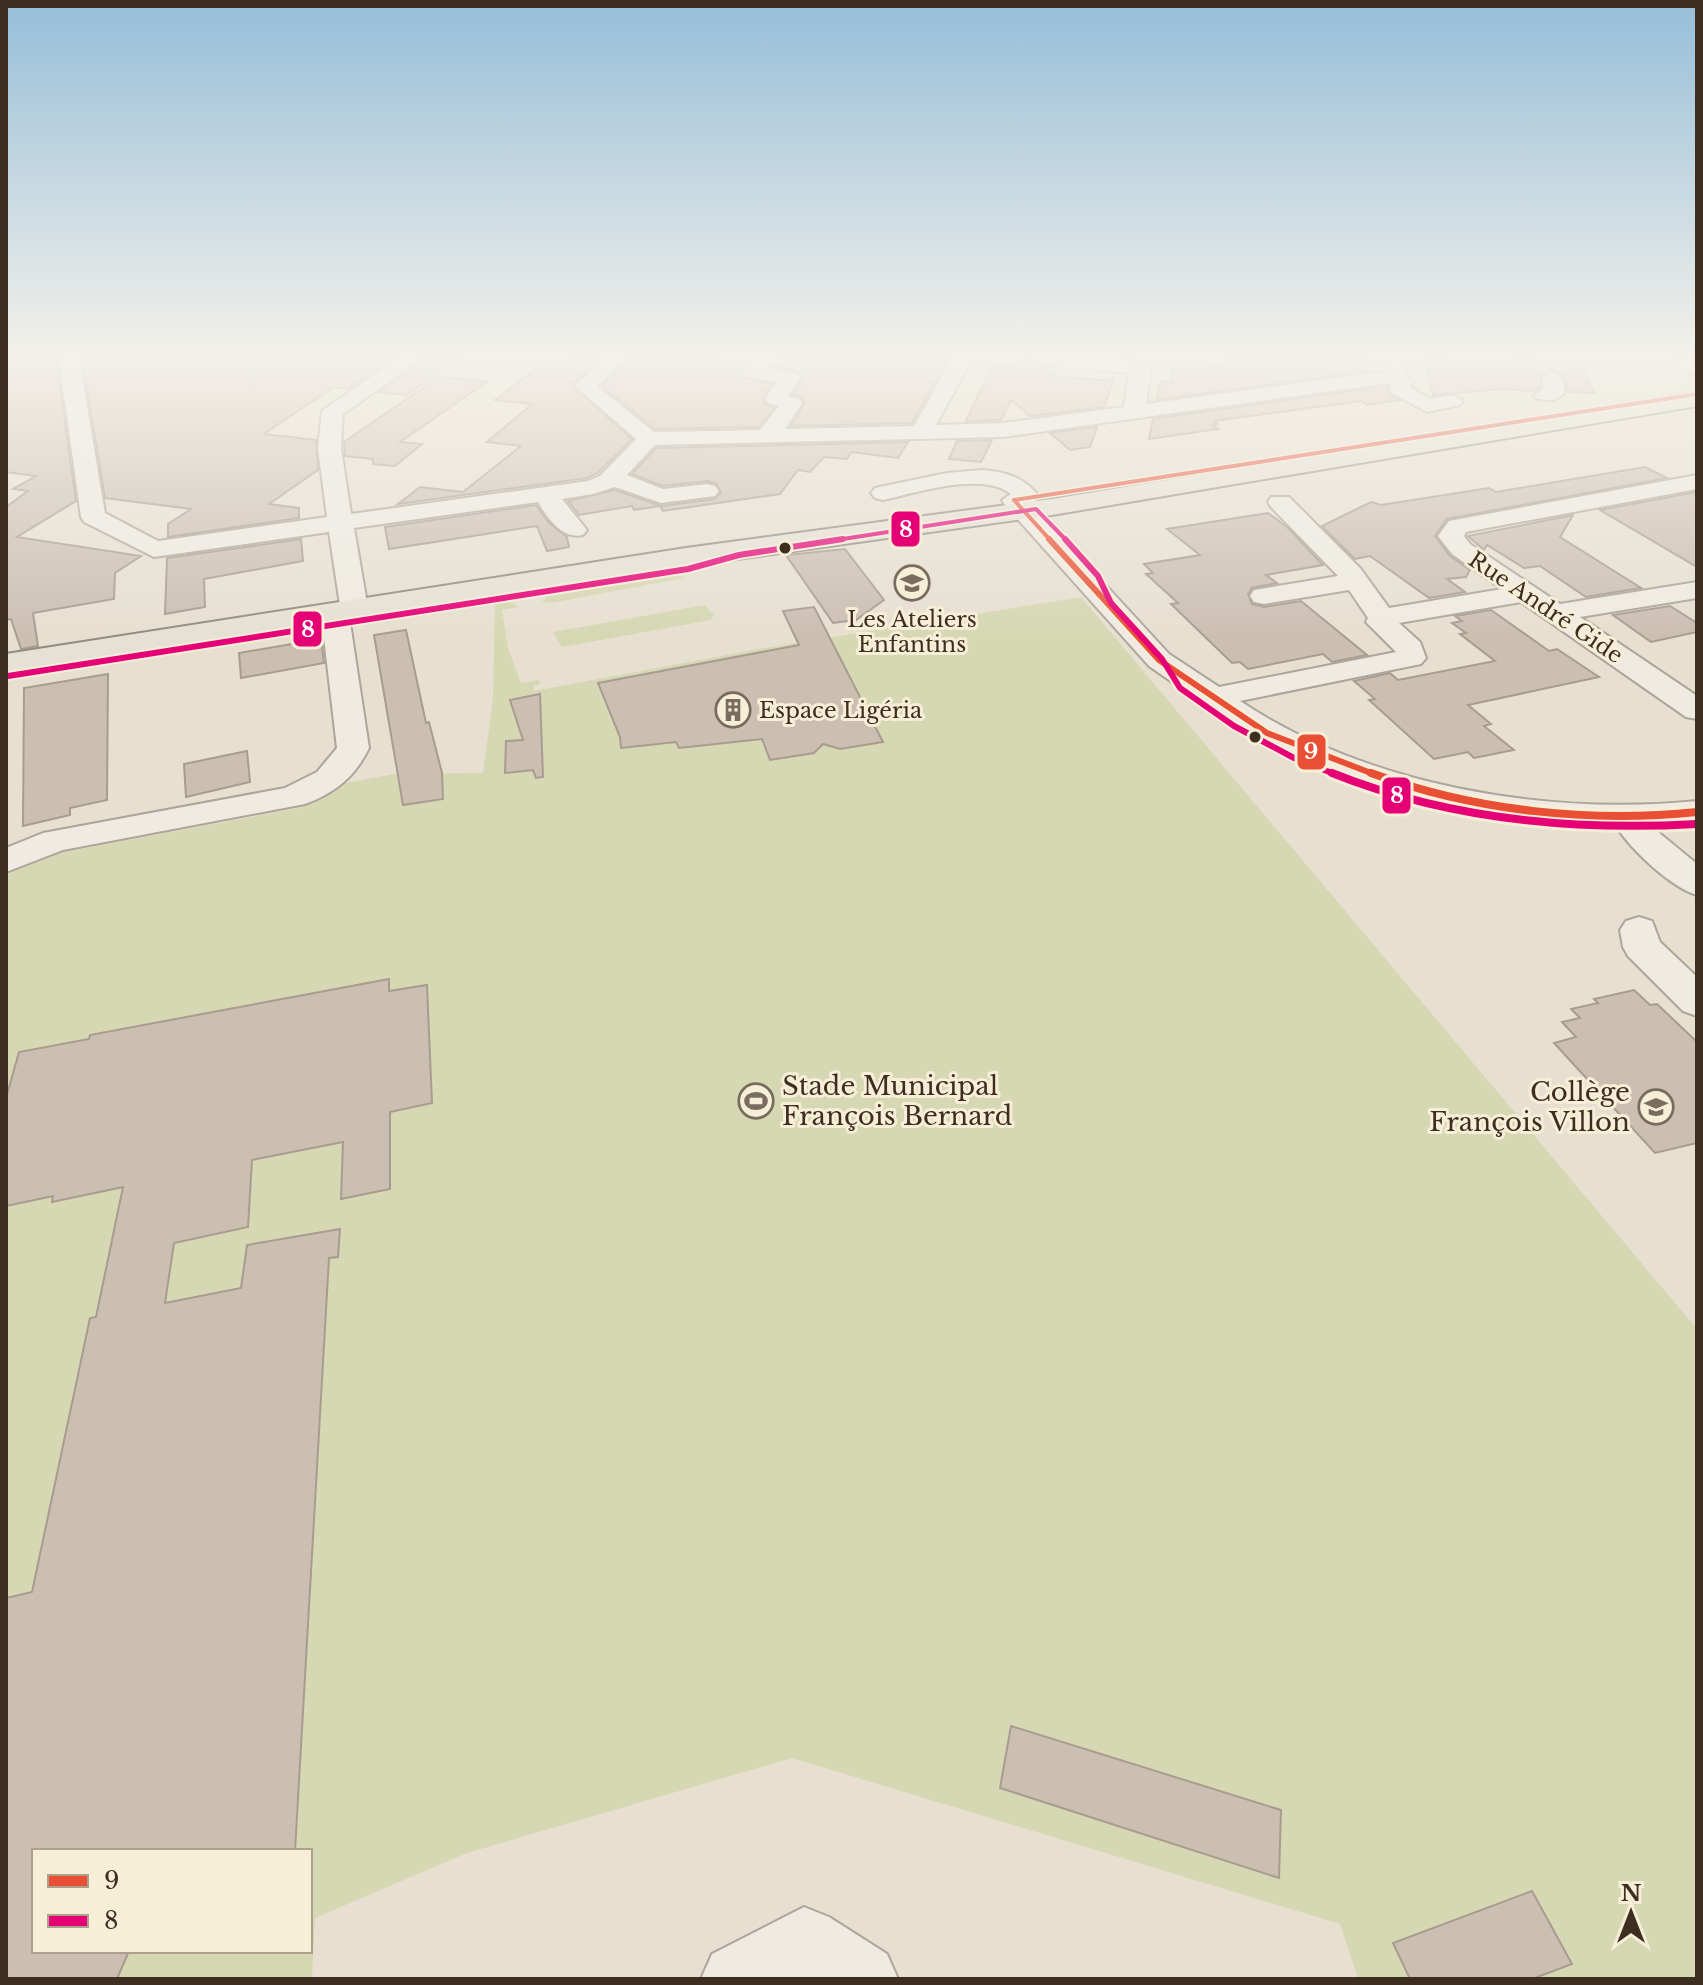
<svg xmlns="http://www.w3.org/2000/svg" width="1703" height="1985" viewBox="0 0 1703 1985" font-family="'Libre Baskerville',serif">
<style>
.green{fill:#d6d7b3;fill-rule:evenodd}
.building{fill:#cbbfb2;stroke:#a89c90;stroke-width:2}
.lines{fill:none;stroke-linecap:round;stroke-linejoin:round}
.minor-casing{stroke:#ada599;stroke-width:4}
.major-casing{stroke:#928b80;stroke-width:4}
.minor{fill:#efebe3;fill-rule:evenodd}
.major{fill:#e6e1d4;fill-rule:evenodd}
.bus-1-far2-casing{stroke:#f7eed8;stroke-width:7}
.bus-1-far1-casing{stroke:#f7eed8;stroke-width:10}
.bus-1-casing{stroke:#f7eed8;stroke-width:14}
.bus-2-far2-casing{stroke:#f7eed8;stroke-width:7}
.bus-2-far1-casing{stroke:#f7eed8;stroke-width:10}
.bus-2-casing{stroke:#f7eed8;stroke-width:14}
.bus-1-far2{stroke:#e94f35;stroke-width:4}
.bus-1-far1{stroke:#e94f35;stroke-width:6}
.bus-1{stroke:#e94f35;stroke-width:8}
.bus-2-far2{stroke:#e50076;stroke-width:4}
.bus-2-far1{stroke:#e50076;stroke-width:6}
.bus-2{stroke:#e50076;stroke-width:8}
.bus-dot{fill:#3d2e20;stroke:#f7eed8;stroke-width:3}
.labels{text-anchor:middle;stroke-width:6;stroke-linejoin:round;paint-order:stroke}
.far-street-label{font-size:22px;fill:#3d2e20;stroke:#f7eed8}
.far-poi-label{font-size:22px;fill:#3d2e20;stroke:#f7eed8}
.poi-label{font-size:26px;fill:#3d2e20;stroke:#f7eed8;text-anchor:start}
.line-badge{stroke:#f7eed8;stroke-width:3}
.badge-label{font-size:22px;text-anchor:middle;font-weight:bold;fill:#fff}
</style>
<rect width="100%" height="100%" fill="#e7e0d1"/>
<g class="green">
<path d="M 669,571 L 685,578 L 551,603 L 540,601 L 545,600 L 546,593 L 558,588 Z"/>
<path d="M 1081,597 L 1697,1329 L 1697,1979 L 1358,1979 L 1340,1924 L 792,1758 L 467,1853 L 315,1918 L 312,1979 L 6,1979 L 6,874 L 49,855 L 298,808 L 346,783 L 394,774 L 483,773 L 493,698 L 495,599 L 508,600 L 518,607 L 502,610 L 508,648 L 521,683 L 539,680 L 540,684 L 533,686 L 534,691 L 753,650 ZM 34,1851 L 310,1851 L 310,1951 L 34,1951 Z"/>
<path d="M 705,605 L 714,615 L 711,620 L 562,647 L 553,632 Z"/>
</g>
<g class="building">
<path d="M 6,359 L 56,359 L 76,501 L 17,537 L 141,556 L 115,573 L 114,599 L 33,613 L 38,646 L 21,649 L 11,619 L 6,620 L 6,507 L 28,491 L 13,489 L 36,476 L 6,472 Z"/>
<path d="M 82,359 L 391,359 L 349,389 L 334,387 L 264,434 L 316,440 L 318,470 L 269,504 L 299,508 L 299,518 L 168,537 L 168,524 L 191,509 L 105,498 Z"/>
<path d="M 424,359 L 458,359 L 407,395 L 379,392 Z"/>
<path d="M 572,359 L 598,359 L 572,386 L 632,439 L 598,473 L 587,478 L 398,504 L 420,487 L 463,492 L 521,446 L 487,442 L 532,404 L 495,400 L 537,368 L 554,370 Z"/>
<path d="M 628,359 L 706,359 L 746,363 L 740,372 L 744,378 L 772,384 L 762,399 L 766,405 L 774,408 L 759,427 L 655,429 L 602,386 Z"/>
<path d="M 777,359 L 948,359 L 912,423 L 791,426 L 805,403 L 801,397 L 793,394 L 803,378 L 798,371 L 772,366 Z"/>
<path d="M 1223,359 L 1366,359 L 1367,371 L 1157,400 L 1160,381 L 1171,382 L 1174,362 L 1223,366 Z"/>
<path d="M 1425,359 L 1512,365 L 1510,359 L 1521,359 L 1579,364 L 1595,393 L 1567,392 L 1565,375 L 1551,369 L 1541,375 L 1540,387 L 1534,391 L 1502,389 L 1433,395 Z"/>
<path d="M 992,365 L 1055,371 L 1053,376 L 1113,381 L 1104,407 L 1030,416 L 1011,400 L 1001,420 L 966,421 Z"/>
<path d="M 439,377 L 488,381 L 400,442 L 422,444 L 395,466 L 373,464 L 373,459 L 345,456 L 344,442 Z"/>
<path d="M 1387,386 L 1390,395 L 1399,400 L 1367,405 L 1361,401 L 1214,421 L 1218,424 L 1212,425 L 1218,429 L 1149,439 L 1153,419 Z"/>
<path d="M 1097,427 L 1090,447 L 1070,450 L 1050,433 Z"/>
<path d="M 992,440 L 981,462 L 949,459 L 957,441 Z"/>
<path d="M 908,442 L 898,458 L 851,452 L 847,459 L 824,457 L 810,472 L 798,470 L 780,494 L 663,511 L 660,506 L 634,510 L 632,506 L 579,515 L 568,501 L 615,490 L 661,506 L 715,499 L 721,493 L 717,484 L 708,481 L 663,486 L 632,474 L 656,448 Z"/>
<path d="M 1645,467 L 1667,478 L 1447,519 L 1435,536 L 1450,556 L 1470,570 L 1466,577 L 1447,579 L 1465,592 L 1429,598 L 1370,556 L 1355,559 L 1322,526 L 1371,502 L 1381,505 L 1489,488 L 1496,492 Z"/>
<path d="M 1697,493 L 1697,567 L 1600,510 L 1696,492 Z"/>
<path d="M 536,505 L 549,523 L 567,537 L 569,547 L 547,551 L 537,526 L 389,549 L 385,527 Z"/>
<path d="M 1268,513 L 1287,527 L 1323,565 L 1266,575 L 1277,583 L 1252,588 L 1248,594 L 1252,604 L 1264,607 L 1301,601 L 1367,655 L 1332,662 L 1323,654 L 1248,669 L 1240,662 L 1232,663 L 1171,604 L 1178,603 L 1146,574 L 1153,573 L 1144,564 L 1200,555 L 1167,529 Z"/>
<path d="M 1573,515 L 1560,537 L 1641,588 L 1586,597 L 1540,566 L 1524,568 L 1487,545 L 1484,550 L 1468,536 Z"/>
<path d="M 301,539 L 303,561 L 204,579 L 205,607 L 165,614 L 167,558 Z"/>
<path d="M 845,549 L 884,600 L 856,620 L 833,623 L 786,555 Z"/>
<path d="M 1670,606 L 1697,623 L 1697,632 L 1651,642 L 1613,615 Z"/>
<path d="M 814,607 L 883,742 L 840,749 L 823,744 L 814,753 L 770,760 L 762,739 L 679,748 L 676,742 L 621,748 L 620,737 L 598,683 L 799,645 L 783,611 Z"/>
<path d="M 1491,610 L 1549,651 L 1557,649 L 1599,677 L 1468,705 L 1491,724 L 1484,726 L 1514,750 L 1474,758 L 1468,752 L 1434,759 L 1369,700 L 1375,699 L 1354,681 L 1390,673 L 1398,680 L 1495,661 L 1460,634 L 1466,633 L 1452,623 L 1462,621 L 1455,616 Z"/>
<path d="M 406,630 L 426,723 L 429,722 L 442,773 L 443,799 L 403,805 L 374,635 Z"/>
<path d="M 321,639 L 324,663 L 241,678 L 239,653 Z"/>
<path d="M 108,674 L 107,800 L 70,808 L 70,815 L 23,826 L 24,688 Z"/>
<path d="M 540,694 L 543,777 L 536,778 L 533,770 L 505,773 L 506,741 L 523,740 L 510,700 Z"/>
<path d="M 247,751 L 250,782 L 186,797 L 184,764 Z"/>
<path d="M 389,979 L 389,991 L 427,985 L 432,1103 L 390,1112 L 390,1189 L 341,1199 L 343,1142 L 252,1160 L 248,1227 L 174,1243 L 165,1303 L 241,1288 L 247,1245 L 340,1229 L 338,1257 L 329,1258 L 295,1851 L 34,1851 L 34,1951 L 129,1951 L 117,1979 L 6,1979 L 6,1598 L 32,1592 L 90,1318 L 96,1317 L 123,1187 L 52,1202 L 53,1196 L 6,1206 L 6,1098 L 19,1052 L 89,1039 L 90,1035 Z"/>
<path d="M 1634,990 L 1650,1005 L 1657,1004 L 1697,1042 L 1697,1143 L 1655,1153 L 1554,1043 L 1576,1037 L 1562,1022 L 1580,1018 L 1571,1009 L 1598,1003 L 1594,999 Z"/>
<path d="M 1011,1726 L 1281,1810 L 1279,1878 L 1000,1788 Z"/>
<path d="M 1532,1891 L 1572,1964 L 1532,1979 L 1410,1979 L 1393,1943 Z"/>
</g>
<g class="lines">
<defs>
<g id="minor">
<path d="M 59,359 L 79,359 L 105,513 L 158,541 L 327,517 L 318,448 L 322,411 L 397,359 L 421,359 L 343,414 L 341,448 L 351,514 L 588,481 L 600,476 L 636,439 L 575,386 L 603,359 L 625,359 L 597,386 L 654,432 L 760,430 L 779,406 L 768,403 L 765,399 L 777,382 L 746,376 L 743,372 L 753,359 L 774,359 L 767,368 L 797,374 L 800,378 L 788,396 L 799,399 L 802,403 L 785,429 L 914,426 L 952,359 L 972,359 L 936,425 L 1003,423 L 1124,407 L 1129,373 L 1038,365 L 1028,359 C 1055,359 1135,351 1151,371 L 1146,404 L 1381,372 L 1386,371 L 1384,359 L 1404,359 L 1405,376 L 1413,382 L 1410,387 L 1430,399 L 1453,395 L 1463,401 L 1460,405 L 1427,412 L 1392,393 L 1389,389 L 1391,385 L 1388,383 L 1003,437 L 655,445 L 627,475 L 663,489 L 707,484 L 715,486 L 719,491 L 715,496 L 661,503 L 615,487 L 593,494 L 562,499 L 587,530 L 583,535 C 563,540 547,518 538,502 L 354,528 L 368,609 L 364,615 L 349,616 L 369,748 C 355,777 335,793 305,804 L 63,850 L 6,872 L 6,848 L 43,833 L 285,788 L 317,772 L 337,748 L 321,612 L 325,606 L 340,605 L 329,532 L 154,557 L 84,522 L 81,517 Z"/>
<path d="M 1664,359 L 1697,362 L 1697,375 L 1667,363 Z"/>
<path d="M 1553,372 L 1563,378 L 1564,394 L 1554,400 L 1537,399 L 1534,395 L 1543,389 L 1543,378 Z"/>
<path d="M 982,470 C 1006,472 1025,477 1040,498 L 1031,504 L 1169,654 L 1219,687 L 1396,652 L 1366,622 L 1368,618 L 1349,590 L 1264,604 L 1254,602 L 1250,596 L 1254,590 L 1338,576 L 1271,507 L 1268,502 L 1271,497 L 1289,497 L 1360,568 L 1389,608 L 1502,589 L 1452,554 L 1438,536 L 1449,521 L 1697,475 L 1697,489 L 1466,532 L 1464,536 L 1470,544 L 1560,604 L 1697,582 L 1697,598 L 1580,617 L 1697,696 L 1697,719 L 1686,717 L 1521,602 L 1399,623 L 1420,642 L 1426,658 L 1421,664 L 1240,701 C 1367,786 1546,816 1697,801 L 1697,823 L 1652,827 L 1697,864 L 1697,895 C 1672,888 1630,849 1617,827 L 1564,825 L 1496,815 L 1403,795 L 1256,740 L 1149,666 L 1005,505 L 1002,500 L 1011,494 C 982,471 916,493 883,500 L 875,498 L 871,493 L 875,488 L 947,473 Z"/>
<path d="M 1639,917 L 1652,921 L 1660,942 L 1697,977 L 1697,1016 L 1683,1011 L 1628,956 L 1623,947 L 1620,930 L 1626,921 Z"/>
<path d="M 804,1907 L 829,1917 L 887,1954 L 898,1979 L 701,1979 L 712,1954 Z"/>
</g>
<path id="major" d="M 1697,392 L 1697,406 L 1052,515 L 686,566 L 6,674 L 6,654 L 686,548 L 1052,499 Z"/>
</defs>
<use href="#minor" class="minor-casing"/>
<use href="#major" class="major-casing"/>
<use href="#minor" class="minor"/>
<use href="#major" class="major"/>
<defs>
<g id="bus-1-far2">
<path d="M 1014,500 L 1051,541"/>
<path d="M 1014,500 L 1697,394"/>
</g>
<path id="bus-1-far1" d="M 1049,539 L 1159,660 L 1267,733 L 1376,775"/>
<path id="bus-1" d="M 1371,773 C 1474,811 1589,823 1697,812"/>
<path id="bus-2-far2" d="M 830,541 L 1036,509 L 1067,541"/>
<g id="bus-2-far1">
<path d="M 1065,539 L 1098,576 L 1111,603 L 1162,659 L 1180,688 L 1234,726 L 1294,758 L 1337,775"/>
<path d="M 8,676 L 688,569 L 739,555 L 843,539"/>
</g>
<path id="bus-2" d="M 1332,773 C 1449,820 1573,831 1697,824"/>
</defs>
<use href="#bus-1-far2" class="bus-1-far2-casing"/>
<use href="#bus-1-far1" class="bus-1-far1-casing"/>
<use href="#bus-1" class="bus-1-casing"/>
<use href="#bus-2-far2" class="bus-2-far2-casing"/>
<use href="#bus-2-far1" class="bus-2-far1-casing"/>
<use href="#bus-2" class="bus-2-casing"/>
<use href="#bus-1-far2" class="bus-1-far2"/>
<use href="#bus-1-far1" class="bus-1-far1"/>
<use href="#bus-1" class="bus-1"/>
<use href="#bus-2-far2" class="bus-2-far2"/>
<use href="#bus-2-far1" class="bus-2-far1"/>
<use href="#bus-2" class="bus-2"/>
</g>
<linearGradient id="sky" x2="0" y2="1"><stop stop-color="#96bed9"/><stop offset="0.56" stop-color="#f4f1ea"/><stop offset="1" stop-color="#f4f1ea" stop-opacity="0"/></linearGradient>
<rect width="1703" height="637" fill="url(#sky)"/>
<defs>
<symbol id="school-ring" viewBox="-11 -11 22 22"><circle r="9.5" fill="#f7eed8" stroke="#786c5e" stroke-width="1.5"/><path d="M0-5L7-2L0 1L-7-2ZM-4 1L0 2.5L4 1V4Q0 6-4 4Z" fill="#786c5e"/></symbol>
<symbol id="building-ring" viewBox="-11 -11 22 22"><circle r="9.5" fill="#f7eed8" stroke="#786c5e" stroke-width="1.5"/><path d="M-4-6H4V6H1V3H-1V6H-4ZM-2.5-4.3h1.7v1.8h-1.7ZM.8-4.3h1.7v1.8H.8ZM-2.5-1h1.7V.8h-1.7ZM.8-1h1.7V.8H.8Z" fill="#786c5e"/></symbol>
<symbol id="stadium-ring" viewBox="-11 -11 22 22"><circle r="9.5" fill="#f7eed8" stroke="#786c5e" stroke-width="1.5"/><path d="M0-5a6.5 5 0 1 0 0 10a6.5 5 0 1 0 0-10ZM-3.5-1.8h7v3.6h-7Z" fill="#786c5e"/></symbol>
</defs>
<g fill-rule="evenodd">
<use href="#school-ring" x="892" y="563" width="40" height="40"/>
<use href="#building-ring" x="713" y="690" width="40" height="40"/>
<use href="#stadium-ring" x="736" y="1081" width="40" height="40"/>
<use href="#school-ring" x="1636" y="1087" width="40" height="40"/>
</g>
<g class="bus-dot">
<circle cx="785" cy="548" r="7"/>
<circle cx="1255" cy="737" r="7"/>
</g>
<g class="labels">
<g class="far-street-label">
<text transform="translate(1546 607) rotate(34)" y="8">Rue André Gide</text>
</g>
<g class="far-poi-label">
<text x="912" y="627">Les Ateliers<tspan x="912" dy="25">Enfantins</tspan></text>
<text x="759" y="718" text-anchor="start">Espace Ligéria</text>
</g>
<g class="poi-label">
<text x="782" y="1095">Stade Municipal<tspan x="782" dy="30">François Bernard</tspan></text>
<text x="1630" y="1101" text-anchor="end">Collège<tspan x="1630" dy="30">François Villon</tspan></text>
</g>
</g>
<g class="line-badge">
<rect x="890" y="510" width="31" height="38" rx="8" fill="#e50076"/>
<rect x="292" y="610" width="31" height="38" rx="8" fill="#e50076"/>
<rect x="1296" y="733" width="31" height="38" rx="8" fill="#e94f35"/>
<rect x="1381" y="776" width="31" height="39" rx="8" fill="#e50076"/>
</g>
<g class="badge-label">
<text x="906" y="537">8</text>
<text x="308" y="637">8</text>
<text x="1311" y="759">9</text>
<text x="1397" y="803">8</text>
</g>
<rect width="1703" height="1985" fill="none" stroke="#3d2e20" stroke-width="16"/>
<rect x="32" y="1849" width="280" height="104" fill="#f7eed8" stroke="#ada18e" stroke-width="2"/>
<rect x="48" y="1875" width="40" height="12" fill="#e94f35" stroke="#ada18e" stroke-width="2"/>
<text x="104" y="1889" font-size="24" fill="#3d2e20">9</text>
<rect x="48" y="1915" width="40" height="12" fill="#e50076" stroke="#ada18e" stroke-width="2"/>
<text x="104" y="1929" font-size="24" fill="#3d2e20">8</text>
<g transform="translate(1631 1913)" stroke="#f7eed8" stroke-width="6" paint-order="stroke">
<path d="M0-6L14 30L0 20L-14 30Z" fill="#3d2e20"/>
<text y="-12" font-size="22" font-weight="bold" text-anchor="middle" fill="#3d2e20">N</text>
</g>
</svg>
